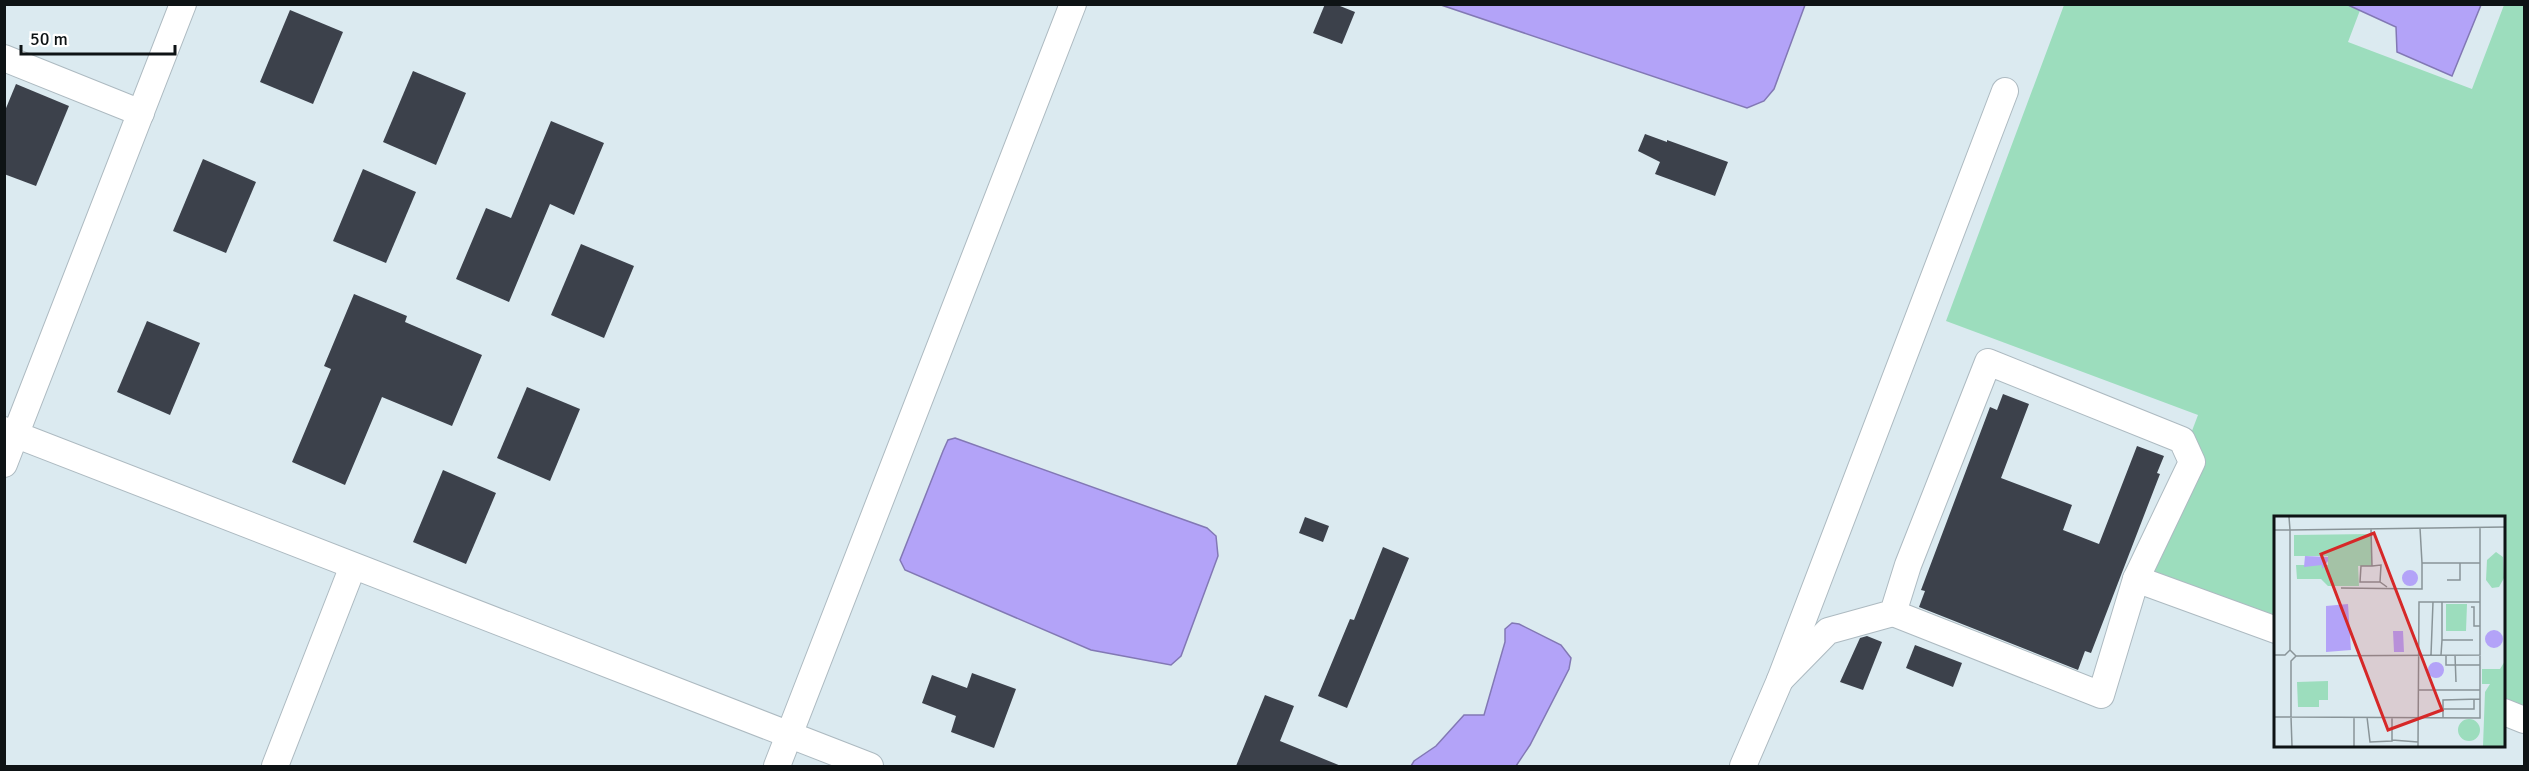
<svg xmlns="http://www.w3.org/2000/svg" width="2529" height="771" viewBox="0 0 2529 771" font-family="Signika,sans-serif">
<style>
.green{fill:#9cddbd}
.water{fill:#b3a3f8;stroke:#8278b4;stroke-width:1.5}
.building{fill:#3c414b}
.lines{fill:none;stroke-linecap:round;stroke-linejoin:round}
.minor-casing{stroke:#adbac1;stroke-width:28}
.minor{stroke:#fff;stroke-width:26}
.inset-road{fill:none;stroke:#899498;stroke-width:1.5}
.view{fill:#d62828;fill-opacity:0.15;stroke:#d62828;stroke-width:3}
.inset-edge{fill:none;stroke:#0e1315;stroke-width:3}
</style>
<rect width="100%" height="100%" fill="#dbeaf0"/>
<path class="green" d="M 2064,5 L 2362,5 L 2348,42 L 2472,89 L 2504,5 L 2524,5 L 2524,725 L 2504,717 L 2504,518 L 2276,518 L 2275,632 L 2136,579 L 2198,415 L 1946,321 Z"/>
<g class="water">
<path d="M 1441,5 L 1805,5 L 1774,89 L 1764,101 L 1747,108 Z"/>
<path d="M 2348,5 L 2481,5 L 2452,76 L 2397,52 L 2396,27 Z"/>
<path d="M 955,438 L 1207,528 L 1216,536 L 1218,556 L 1181,656 L 1171,665 L 1091,650 L 905,570 L 900,560 L 943,451 L 948,440 Z"/>
<path d="M 1512,623 L 1519,624 L 1561,645 L 1571,658 L 1569,669 L 1530,745 L 1516,766 L 1411,766 L 1414,761 L 1436,746 L 1464,715 L 1484,715 L 1505,642 L 1505,629 Z"/>
</g>
<g class="building">
<path d="M 1325,4 L 1335,4 L 1355,12 L 1342,44 L 1313,33 Z"/>
<path d="M 290,10 L 343,32 L 313,104 L 260,82 Z"/>
<path d="M 413,71 L 466,93 L 436,165 L 383,142 Z"/>
<path d="M 16,84 L 69,106 L 36,186 L 4,174 L 4,113 Z"/>
<path d="M 551,121 L 604,143 L 574,215 L 550,204 L 509,302 L 456,279 L 486,208 L 511,218 Z"/>
<path d="M 1645,134 L 1667,142 L 1667,140 L 1728,162 L 1715,196 L 1655,174 L 1660,162 L 1638,151 Z"/>
<path d="M 203,159 L 256,182 L 226,253 L 173,231 Z"/>
<path d="M 363,169 L 416,192 L 386,263 L 333,241 Z"/>
<path d="M 581,244 L 634,266 L 604,338 L 551,315 Z"/>
<path d="M 354,294 L 407,316 L 405,322 L 482,355 L 452,426 L 382,397 L 345,485 L 292,462 L 331,369 L 324,366 Z"/>
<path d="M 147,321 L 200,343 L 170,415 L 117,392 Z"/>
<path d="M 527,387 L 580,409 L 550,481 L 497,458 Z"/>
<path d="M 2003,394 L 2029,404 L 2001,478 L 2072,505 L 2063,530 L 2099,544 L 2137,446 L 2164,456 L 2157,473 L 2160,474 L 2091,653 L 2085,651 L 2078,670 L 1919,607 L 1925,591 L 1921,590 L 1990,407 L 1997,410 Z"/>
<path d="M 443,470 L 496,493 L 466,564 L 413,542 Z"/>
<path d="M 1305,517 L 1329,526 L 1323,542 L 1299,533 Z"/>
<path d="M 1383,547 L 1409,558 L 1347,708 L 1318,696 L 1350,619 L 1354,620 Z"/>
<path d="M 1867,636 L 1882,642 L 1863,690 L 1840,682 L 1860,638 Z"/>
<path d="M 1915,645 L 1962,663 L 1953,687 L 1906,668 Z"/>
<path d="M 972,673 L 1016,689 L 994,748 L 951,732 L 956,716 L 922,703 L 932,675 L 967,688 Z"/>
<path d="M 1265,695 L 1294,706 L 1280,741 L 1341,766 L 1236,766 Z"/>
</g>
<g class="lines">
<defs>
<g id="minor">
<path d="M 4,58 L 141,113"/>
<path d="M 4,430 L 870,766"/>
<path d="M 4,464 L 183,4"/>
<path d="M 1893,613 L 2101,695 L 2136,579"/>
<path d="M 1780,680 L 1828,631 L 1893,613 L 1908,565 L 1988,362 L 2182,440 L 2192,462 L 2136,579 L 2276,630"/>
<path d="M 2504,712 L 2524,720"/>
<path d="M 275,766 L 353,566"/>
<path d="M 777,766 L 1073,4"/>
<path d="M 1743,766 L 1780,680 L 2005,91"/>
</g>
</defs>
<use href="#minor" class="minor-casing"/>
<use href="#minor" class="minor"/>
</g>
<g transform="translate(2274 516)">
<rect width="231" height="231" fill="#dbeaf0"/>
<path d="M 97,18 L 98,50 L 84,50 L 85,70 L 54,70 L 47,63 L 23,63 L 22,49 L 54,49 L 54,40 L 20,40 L 20,19 ZM 222,36 L 229,41 L 230,62 L 225,71 L 218,72 L 212,64 L 213,44 ZM 172,88 L 193,88 L 192,115 L 172,115 ZM 231,145 L 231,230 L 209,230 L 211,176 L 216,168 L 208,168 L 208,153 L 226,153 ZM 54,165 L 54,184 L 45,184 L 45,191 L 24,191 L 23,166 ZM184 214a11 11 0 1 1 22 0a11 11 0 1 1-22 0Z" fill="#9cddbd"/>
<path d="M 31,40 L 54,41 L 54,45 L 48,53 L 48,49 L 30,51 ZM128 62a8 8 0 1 1 16 0a8 8 0 1 1-16 0ZM 74,88 L 77,134 L 52,136 L 52,90 ZM211 123a9 9 0 1 1 18 0a9 9 0 1 1-18 0ZM 129,115 L 130,136 L 120,136 L 119,115 ZM154 154a8 8 0 1 1 16 0a8 8 0 1 1-16 0Z" fill="#b3a3f8"/>
<path class="inset-road" d="M 146,12 L 148,47 L 186,47M 97,13 L 98,50 L 87,50 L 86,66 L 106,66 L 113,71M 0,14 L 16,14 L 15,1M 98,50 L 107,49 L 106,66M 173,64 L 186,64 L 186,47 L 206,47M 67,72 L 148,73 L 148,47M 197,91 L 200,91 L 200,110 L 206,110M 168,124 L 168,86M 16,134 L 22,140 L 206,139 L 206,11M 0,139 L 11,139 L 16,134 L 16,14 L 231,11M 157,139 L 159,86M 167,139 L 168,124 L 199,124M 172,139 L 172,149 L 206,149M 181,139 L 182,166M 22,140 L 17,145 L 17,201 L 206,202 L 206,139M 144,174 L 206,174M 169,193 L 200,193 L 200,183M 0,201 L 17,201 L 18,230M 80,201 L 80,230M 93,201 L 96,226 L 118,225 L 118,201M 169,202 L 169,184 L 206,183M 118,224 L 144,226M 144,230 L 145,86 L 206,86"/>
<path class="view" d="M 100,17 L 168,194 L 114,214 L 47,38 Z"/>
<rect width="231" height="231" class="inset-edge"/>
</g>
<rect width="2529" height="771" fill="none" stroke="#0e1315" stroke-width="12"/>
<path d="M21 45v9h154v-9" fill="none" stroke="#0e1315" stroke-width="3"/>
<text x="30" y="45" font-size="18" fill="#0e1315" stroke="#ffffff" stroke-width="4.5" paint-order="stroke">50 m</text>
</svg>
